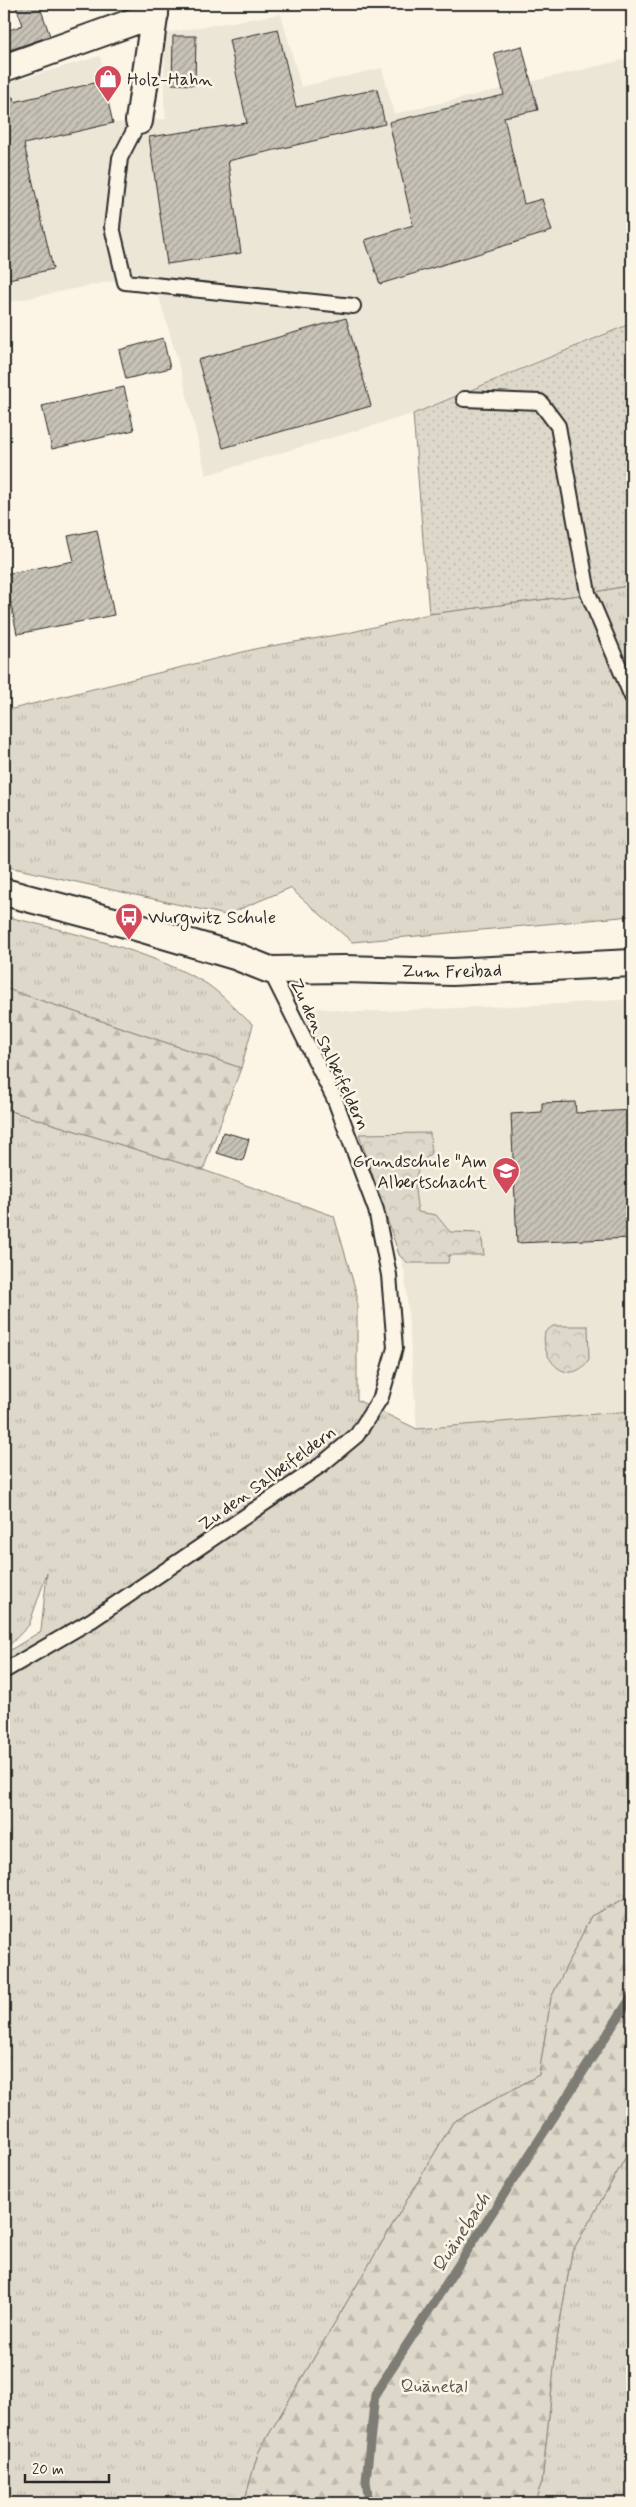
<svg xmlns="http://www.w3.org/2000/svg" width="636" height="2507" viewBox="0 0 636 2507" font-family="Mynerve,sans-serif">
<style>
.built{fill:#ece6d7}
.grass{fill:url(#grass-tufts);stroke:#84827a}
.forest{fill:url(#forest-firs);stroke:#84827a}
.park{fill:url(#park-crowns);stroke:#84827a}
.garden{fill:url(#garden-dots);stroke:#84827a}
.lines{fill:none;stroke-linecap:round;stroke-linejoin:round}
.stream{stroke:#7d7b74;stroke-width:9}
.building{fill:url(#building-hatch);stroke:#2b2b2b}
.service-casing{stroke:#2b2b2b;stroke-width:18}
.minor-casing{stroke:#2b2b2b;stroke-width:30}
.service{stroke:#fcf5e5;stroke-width:14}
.minor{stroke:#fcf5e5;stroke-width:26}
.labels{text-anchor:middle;stroke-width:5;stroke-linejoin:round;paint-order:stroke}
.poi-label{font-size:18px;fill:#2b2b2b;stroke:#fcf5e5;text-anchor:start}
.street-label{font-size:18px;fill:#2b2b2b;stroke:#fcf5e5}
.park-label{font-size:18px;fill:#585653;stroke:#fcf5e5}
.water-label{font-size:19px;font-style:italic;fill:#545350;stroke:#fcf5e5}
</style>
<defs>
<pattern id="grass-tufts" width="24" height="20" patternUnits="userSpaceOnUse" patternTransform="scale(1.25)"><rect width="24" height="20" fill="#ded8ca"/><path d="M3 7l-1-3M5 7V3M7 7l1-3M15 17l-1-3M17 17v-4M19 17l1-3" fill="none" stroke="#bfbaae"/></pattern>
<pattern id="forest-firs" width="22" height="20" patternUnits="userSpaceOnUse" patternTransform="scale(1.25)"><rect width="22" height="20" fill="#ded8ca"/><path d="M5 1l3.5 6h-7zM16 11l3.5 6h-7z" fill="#bfbaae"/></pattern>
<pattern id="park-crowns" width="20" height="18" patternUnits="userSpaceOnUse" patternTransform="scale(1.25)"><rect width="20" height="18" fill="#ded8ca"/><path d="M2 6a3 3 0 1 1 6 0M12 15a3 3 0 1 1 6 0" fill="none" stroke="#bfbaae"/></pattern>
<pattern id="garden-dots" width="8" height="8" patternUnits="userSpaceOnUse" patternTransform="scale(1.25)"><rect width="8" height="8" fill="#ded8ca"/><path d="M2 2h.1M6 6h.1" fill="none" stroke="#bfbaae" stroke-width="1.8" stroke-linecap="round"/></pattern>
<pattern id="building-hatch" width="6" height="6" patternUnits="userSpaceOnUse" patternTransform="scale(1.25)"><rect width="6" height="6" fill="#c8c3b7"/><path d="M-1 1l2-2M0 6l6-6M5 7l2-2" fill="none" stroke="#a39f95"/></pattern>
</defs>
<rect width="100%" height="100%" fill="#fcf5e5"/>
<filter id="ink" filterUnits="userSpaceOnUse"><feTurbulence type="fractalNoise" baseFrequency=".02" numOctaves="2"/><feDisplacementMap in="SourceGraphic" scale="10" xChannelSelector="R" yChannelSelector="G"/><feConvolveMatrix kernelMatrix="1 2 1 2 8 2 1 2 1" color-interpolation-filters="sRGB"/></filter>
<g filter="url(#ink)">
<g class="built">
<path d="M 281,14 L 301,87 L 382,68 L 394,114 L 632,58 L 632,322 L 406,416 L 206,475 L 183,379 L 152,273 L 4,303 L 4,84 L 100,56 L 113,123 L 166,119 L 164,101 L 165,33 Z"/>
<path d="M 632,999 L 632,1411 L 417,1429 L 405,1273 L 359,1134 L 357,1092 L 340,1086 L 303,1021 L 318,1008 L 355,1012 L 559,1004 Z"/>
</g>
<g class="grass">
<path d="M 632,585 L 632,916 L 352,942 L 290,888 L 226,915 L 4,866 L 4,711 L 259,648 L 348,633 L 429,614 L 579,595 Z"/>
<path d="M 4,916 C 67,931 151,951 207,984 C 223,995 238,1012 253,1025 L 241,1068 L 4,988 Z"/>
<path d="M 4,1109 L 203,1170 L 334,1216 L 357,1295 L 357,1400 L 417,1429 L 632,1411 L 632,1895 L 591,1916 L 551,1998 L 539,2075 L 453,2122 L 258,2453 L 244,2503 L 4,2503 L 4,1654 L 41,1631 L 47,1573 L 29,1625 L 4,1651 Z"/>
<path d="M 632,2146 L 632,2503 L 534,2503 L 542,2482 L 557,2339 L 572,2252 Z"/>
</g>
<g class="forest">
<path d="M 4,988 L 241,1068 L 203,1170 L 4,1109 Z"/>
<path d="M 632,1895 L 632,2146 L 572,2252 L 557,2339 L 542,2482 L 534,2503 L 244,2503 L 258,2453 L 453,2122 L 539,2075 L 551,1998 L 591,1916 Z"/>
</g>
<g class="park">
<path d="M 430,1133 L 431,1153 C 411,1173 414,1185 418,1212 L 436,1215 L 450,1232 L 481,1233 L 484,1255 L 449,1255 L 448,1263 L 408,1263 L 399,1255 L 359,1134 Z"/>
<path d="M 553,1326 L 588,1326 L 589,1359 C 570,1390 539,1360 545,1332 Z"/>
</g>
<path class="garden" d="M 632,323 L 632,585 L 579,595 L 429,614 L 413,414 Z"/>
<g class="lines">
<path class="stream" d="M 369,2503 L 366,2481 L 375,2394 L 632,1996"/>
</g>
<g class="building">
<path d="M 15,4 L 39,4 L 50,36 L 4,52 L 4,32 L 23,25 Z"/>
<path d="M 278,29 L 296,107 L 377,89 L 385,124 L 228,161 L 241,253 L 167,264 L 149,137 L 247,123 L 229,40 Z"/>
<path d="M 173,36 L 196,36 L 195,85 L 172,84 Z"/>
<path d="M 522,46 L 538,110 L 504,117 L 524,204 L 542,199 L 552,231 L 380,284 L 365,240 L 413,225 L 389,122 L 504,95 L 494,53 Z"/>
<path d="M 103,81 L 113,123 L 24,144 L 53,269 L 4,280 L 4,98 L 13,97 L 14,102 Z"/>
<path d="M 346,318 L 371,406 L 223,448 L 198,360 Z"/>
<path d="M 163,338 L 170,368 L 126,379 L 119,350 Z"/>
<path d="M 124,387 L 134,430 L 52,449 L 42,406 Z"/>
<path d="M 97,530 L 114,615 L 17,634 L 5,574 L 74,561 L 68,536 Z"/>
<path d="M 575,1102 L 576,1113 L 632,1110 L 632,1238 L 517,1243 L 511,1114 L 542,1112 L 542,1103 Z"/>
<path d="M 223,1132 L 249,1139 L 243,1161 L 217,1153 Z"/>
</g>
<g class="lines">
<defs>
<g id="service">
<path d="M 139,121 L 120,158 L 112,227 L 125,282 L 353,306"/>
<path d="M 464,399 L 540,402 L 558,426 L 588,593 L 632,697"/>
<path d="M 4,1671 L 92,1620 L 321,1465 L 357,1435 L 381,1397 L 395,1348 L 389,1275 L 376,1210 L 335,1100 L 270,970"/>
</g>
<g id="minor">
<path d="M 4,68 L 155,14"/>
<path d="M 139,121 L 156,4"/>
<path id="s1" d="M 4,892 L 133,926 L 235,956 L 270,970 L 344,969 L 452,972 L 632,963"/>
</g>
</defs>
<use href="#service" class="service-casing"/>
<use href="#minor" class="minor-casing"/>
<use href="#service" class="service"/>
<use href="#minor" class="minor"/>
</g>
</g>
<defs>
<symbol id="shop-pin" viewBox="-11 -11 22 30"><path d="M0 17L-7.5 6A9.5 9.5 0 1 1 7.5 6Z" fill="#d1495b" stroke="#fcf5e5"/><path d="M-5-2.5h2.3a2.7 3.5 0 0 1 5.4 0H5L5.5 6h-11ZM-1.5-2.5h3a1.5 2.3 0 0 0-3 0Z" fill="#fff"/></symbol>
<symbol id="bus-pin" viewBox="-11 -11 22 30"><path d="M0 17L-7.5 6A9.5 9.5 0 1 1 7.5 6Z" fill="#d1495b" stroke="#fcf5e5"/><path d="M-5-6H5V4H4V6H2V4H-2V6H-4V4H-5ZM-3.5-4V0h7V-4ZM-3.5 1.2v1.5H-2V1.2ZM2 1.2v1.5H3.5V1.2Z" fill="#fff"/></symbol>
<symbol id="school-pin" viewBox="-11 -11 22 30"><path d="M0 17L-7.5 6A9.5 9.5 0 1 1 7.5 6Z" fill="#d1495b" stroke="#fcf5e5"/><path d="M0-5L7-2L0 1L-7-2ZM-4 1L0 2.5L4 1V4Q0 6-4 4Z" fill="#fff"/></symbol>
</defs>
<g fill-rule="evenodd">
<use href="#shop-pin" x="92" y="63" width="32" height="43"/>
<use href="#bus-pin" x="113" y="901" width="32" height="43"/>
<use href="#school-pin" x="490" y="1155" width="32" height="43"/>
</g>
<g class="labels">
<g class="poi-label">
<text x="127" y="85">Holz-Hahn</text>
<text x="148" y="923">Wurgwitz Schule</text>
<text x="487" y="1167" text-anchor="end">Grundschule "Am<tspan x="487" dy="21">Albertschacht</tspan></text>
</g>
<g class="street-label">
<text dy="6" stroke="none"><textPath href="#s1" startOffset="459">Zum Freibad</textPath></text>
<text transform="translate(330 1054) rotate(65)" y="6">Zu den Salbeifeldern</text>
<text transform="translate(267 1478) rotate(-36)" y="6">Zu den Salbeifeldern</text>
</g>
<g class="park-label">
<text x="434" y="2392">Quänetal</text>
</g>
<g class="water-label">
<text transform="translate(460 2232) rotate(-57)" y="7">Quänebach</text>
</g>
</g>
<rect width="636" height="2507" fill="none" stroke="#fcf5e5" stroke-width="20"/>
<rect x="10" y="10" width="616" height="2487" fill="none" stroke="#2b2b2b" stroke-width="2" filter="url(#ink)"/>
<path d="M25 2474v8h84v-8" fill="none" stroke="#2b2b2b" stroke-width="2.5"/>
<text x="32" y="2474" font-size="15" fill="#2b2b2b" stroke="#fcf5e5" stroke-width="4" paint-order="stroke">20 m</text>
</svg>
